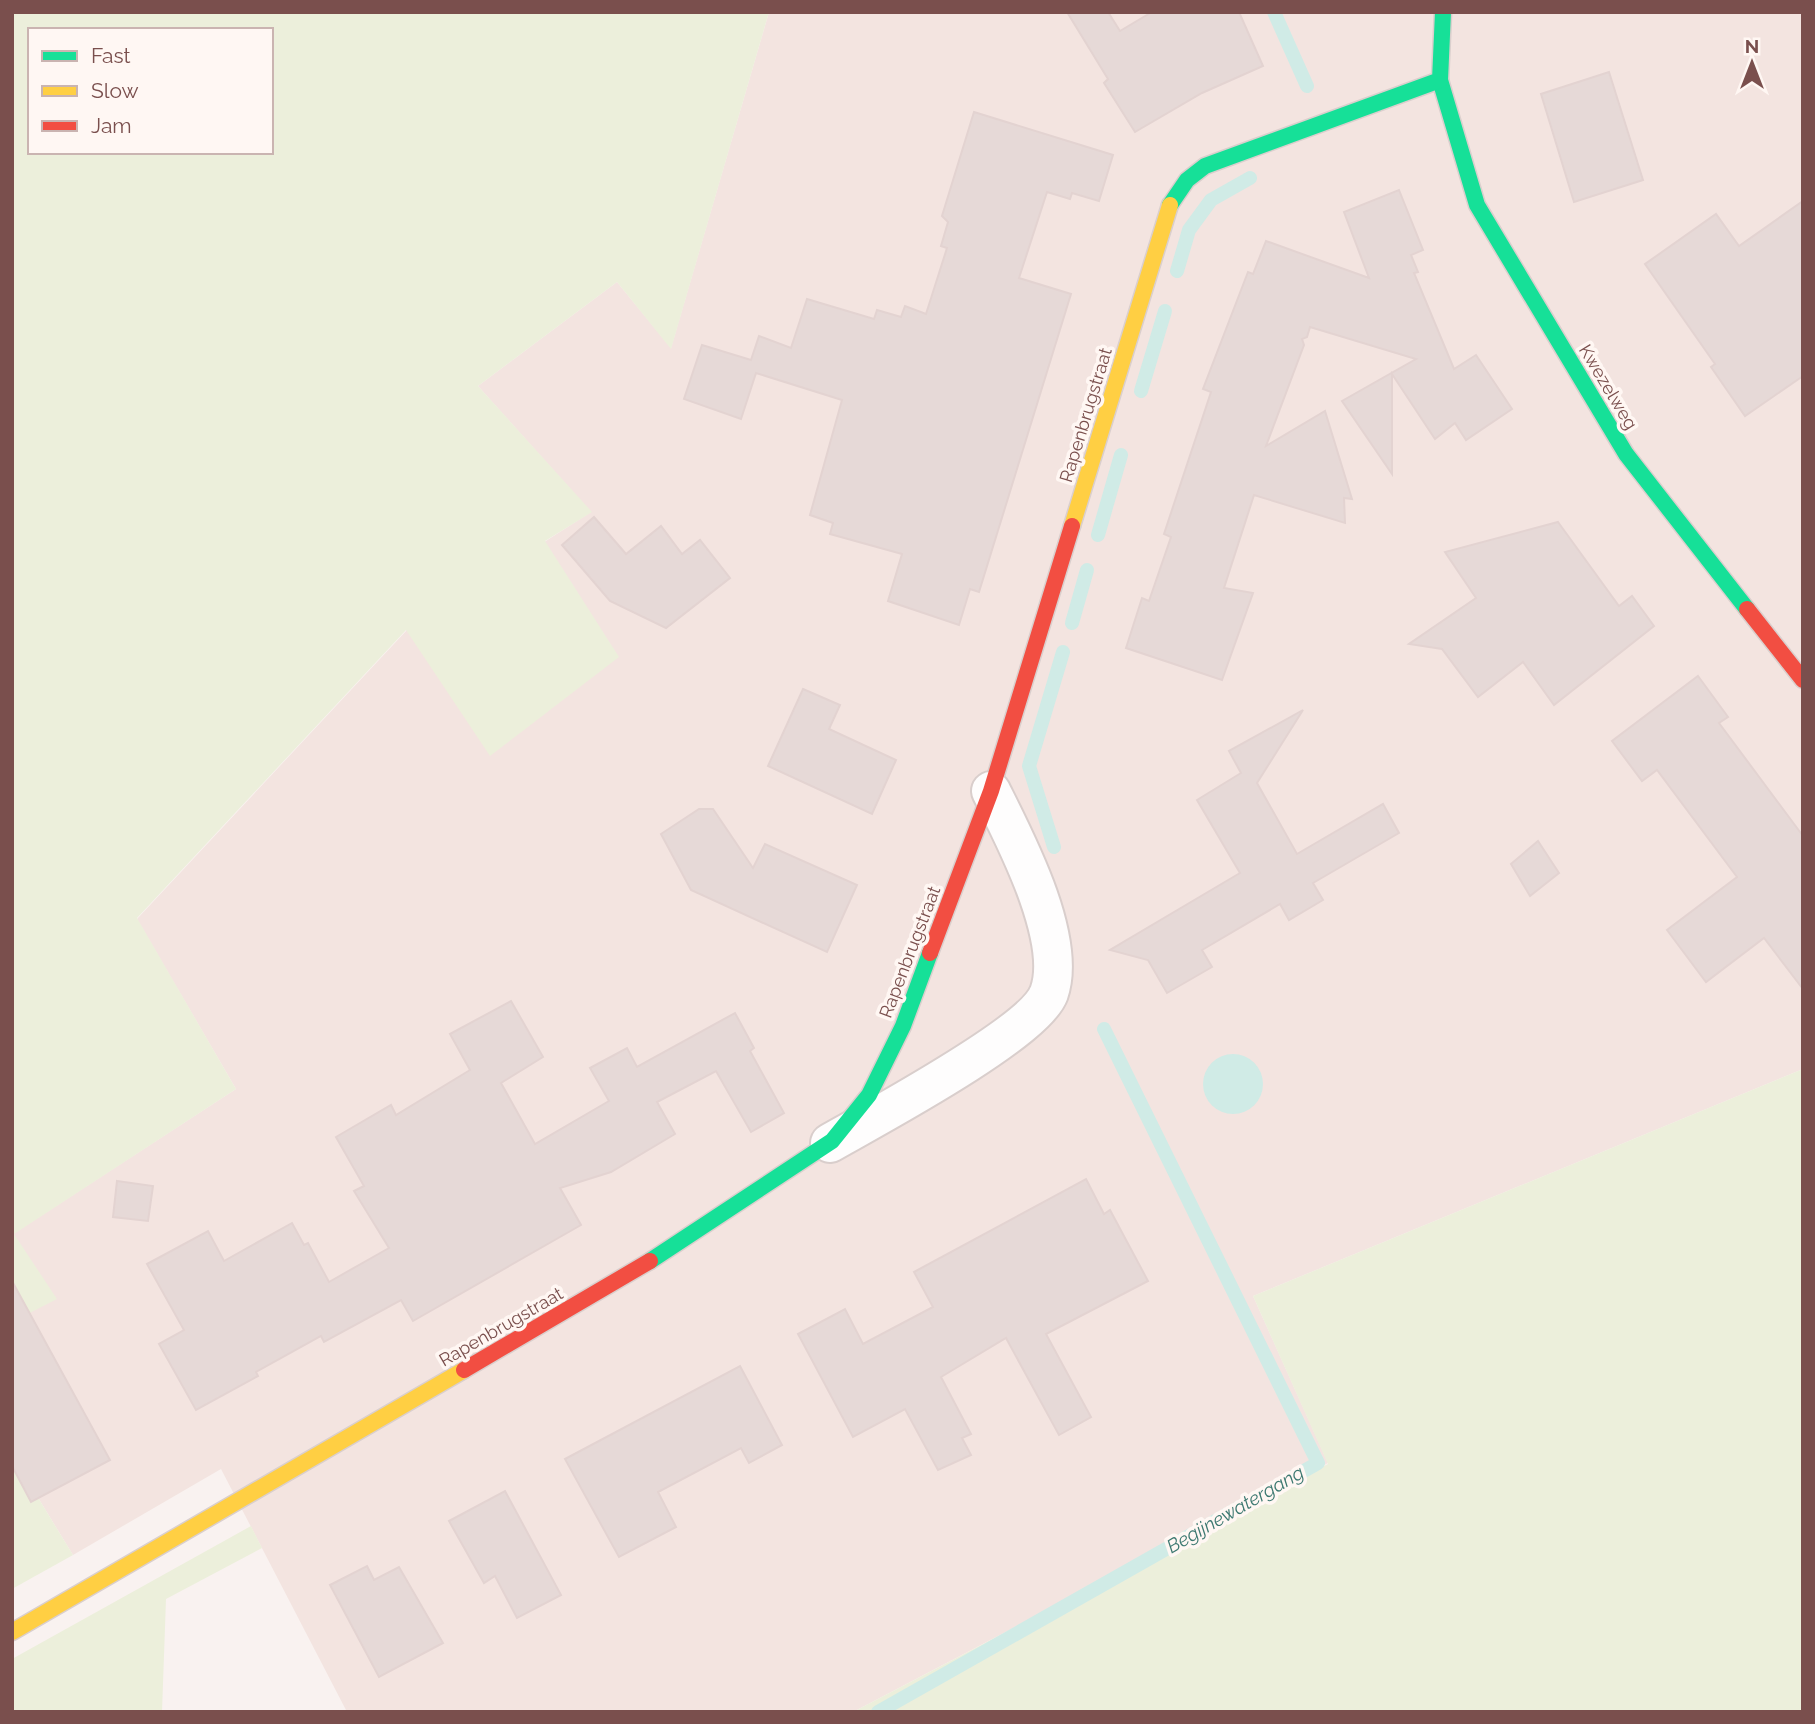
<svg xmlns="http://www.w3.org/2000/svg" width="1815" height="1724" viewBox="0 0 1815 1724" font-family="Raleway,sans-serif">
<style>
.residential{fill:#f3e4e0}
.green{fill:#ecefdb;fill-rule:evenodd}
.water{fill:#d0ebe6}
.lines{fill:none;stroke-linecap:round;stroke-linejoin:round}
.stream{stroke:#d0ebe6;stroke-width:14}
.building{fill:#e6d9d7;stroke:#e3d3d1;stroke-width:2}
.street-casing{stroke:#d9cecc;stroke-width:42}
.fast-casing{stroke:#dacfcd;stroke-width:19}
.slow-casing{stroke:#dacfcd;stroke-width:19}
.jam-casing{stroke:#dacfcd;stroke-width:19}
.street{stroke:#fefdfd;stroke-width:38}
.fast{stroke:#16e098;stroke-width:16}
.slow{stroke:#ffcf43;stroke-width:16}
.jam{stroke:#f24e42;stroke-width:16}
.labels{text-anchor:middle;stroke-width:7;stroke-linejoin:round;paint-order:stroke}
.street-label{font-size:18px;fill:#7a4f4d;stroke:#fff7f3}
.water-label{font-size:19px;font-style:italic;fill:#3c7870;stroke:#fff7f3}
</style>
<rect width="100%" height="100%" fill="#f9f2f0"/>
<path class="residential" d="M 769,12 L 1803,12 L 1803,1069 L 1253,1296 L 1328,1463 L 853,1712 L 347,1712 L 221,1469 L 73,1555 L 12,1455 L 13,1234 L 236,1089 L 137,919 L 407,630 L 591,512 L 478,386 L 617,282 L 671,348 Z"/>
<g class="green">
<path d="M 12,12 L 769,12 L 671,349 L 617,282 L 478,386 L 592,512 L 545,541 L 619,657 L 490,756 L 406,630 L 137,918 L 236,1089 L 14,1234 L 57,1299 L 12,1322 ZM 30,30 L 271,30 L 271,152 L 30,152 Z"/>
<path d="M 1803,1069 L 1803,1712 L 853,1712 L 1328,1464 L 1253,1296 Z"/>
<path d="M 12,1455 L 73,1555 L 12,1589 Z"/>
<path d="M 251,1526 L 262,1548 L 166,1599 L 162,1712 L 12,1712 L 12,1659 Z"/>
</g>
<circle class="water" cx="1233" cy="1084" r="30"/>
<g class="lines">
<g class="stream">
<path d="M 1274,12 L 1307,86"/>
<path d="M 1177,271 L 1189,230 L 1211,200 L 1250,178"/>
<path d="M 1141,391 L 1165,311"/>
<path d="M 1098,535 L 1121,455"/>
<path d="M 1072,623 L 1087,570"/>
<path d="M 1054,847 L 1029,766 L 1063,652"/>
<path d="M 878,1712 L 1318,1463 L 1104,1029"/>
</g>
</g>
<g class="building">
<path d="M 1067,12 L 1108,12 L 1120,31 L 1152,12 L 1239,12 L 1263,66 L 1202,93 L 1135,132 L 1104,83 L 1108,79 Z"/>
<path d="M 1609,72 L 1643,180 L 1574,202 L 1541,94 Z"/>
<path d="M 974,112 L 1113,155 L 1099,201 L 1072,193 L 1070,199 L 1047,192 L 1019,278 L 1071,294 L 979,592 L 970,589 L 959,625 L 888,601 L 902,554 L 830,534 L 833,523 L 810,515 L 842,400 L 756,373 L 741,419 L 684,399 L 702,345 L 751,360 L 759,336 L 791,348 L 807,299 L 874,319 L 877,310 L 901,317 L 905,306 L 926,314 L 947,248 L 941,246 L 948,222 L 942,216 Z"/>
<path d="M 1399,190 L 1423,250 L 1411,255 L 1418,272 L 1414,273 L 1454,369 L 1476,355 L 1512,409 L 1466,440 L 1455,423 L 1435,439 L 1392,374 L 1392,474 L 1342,401 L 1416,359 L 1310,327 L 1307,337 L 1302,339 L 1304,345 L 1266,446 L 1325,411 L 1352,499 L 1344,498 L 1345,523 L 1254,495 L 1224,588 L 1253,593 L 1222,680 L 1126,648 L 1142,598 L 1149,601 L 1171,537 L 1164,534 L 1211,392 L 1203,389 L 1248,272 L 1253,274 L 1266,241 L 1369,278 L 1344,212 Z"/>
<path d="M 1803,201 L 1803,376 L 1745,416 L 1711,367 L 1715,364 L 1645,264 L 1716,214 L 1739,246 Z"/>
<path d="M 594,517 L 626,554 L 661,526 L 682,554 L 700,540 L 730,578 L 666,628 L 610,601 L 562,545 Z"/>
<path d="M 1558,522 L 1619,606 L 1632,596 L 1654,626 L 1554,705 L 1523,662 L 1478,697 L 1442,649 L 1409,644 L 1476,598 L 1445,552 Z"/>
<path d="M 1698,676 L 1728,717 L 1719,723 L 1803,836 L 1803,989 L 1764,938 L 1706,982 L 1667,930 L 1737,877 L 1657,770 L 1642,781 L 1612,741 Z"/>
<path d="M 803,689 L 840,705 L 829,729 L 896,760 L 872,814 L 768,766 Z"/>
<path d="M 1303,710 L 1257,783 L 1297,854 L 1383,804 L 1399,833 L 1313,883 L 1323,900 L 1289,920 L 1280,904 L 1202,950 L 1212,967 L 1167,993 L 1148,960 L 1110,950 L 1240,873 L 1197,800 L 1241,773 L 1229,751 Z"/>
<path d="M 699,809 L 713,809 L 753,868 L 765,844 L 857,885 L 827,952 L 691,890 L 661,834 Z"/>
<path d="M 1538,841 L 1559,873 L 1530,896 L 1511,864 Z"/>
<path d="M 511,1001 L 543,1057 L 501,1083 L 535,1144 L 609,1101 L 590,1068 L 627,1048 L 637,1067 L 735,1013 L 754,1048 L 750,1051 L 784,1113 L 751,1132 L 716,1071 L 657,1102 L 675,1134 L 611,1172 L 560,1188 L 581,1225 L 413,1321 L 401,1300 L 324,1342 L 321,1336 L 256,1372 L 258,1376 L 196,1410 L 159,1344 L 184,1330 L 147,1264 L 208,1231 L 224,1261 L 292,1223 L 304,1245 L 308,1243 L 329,1282 L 389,1248 L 354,1191 L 364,1186 L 336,1137 L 391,1105 L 396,1115 L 470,1070 L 450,1034 Z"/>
<path d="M 1086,1179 L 1104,1214 L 1110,1210 L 1148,1281 L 1046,1334 L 1091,1417 L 1059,1435 L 1006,1338 L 941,1377 L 971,1434 L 962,1438 L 971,1455 L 938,1470 L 905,1409 L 853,1437 L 798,1334 L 845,1309 L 863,1344 L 933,1307 L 914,1272 Z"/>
<path d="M 117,1181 L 153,1186 L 148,1221 L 113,1217 Z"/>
<path d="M 12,1281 L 110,1460 L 31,1502 L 12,1466 Z"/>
<path d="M 740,1366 L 782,1445 L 749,1463 L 741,1448 L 658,1492 L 676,1527 L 619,1557 L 565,1459 Z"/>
<path d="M 505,1491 L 561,1595 L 517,1618 L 495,1576 L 484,1583 L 449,1521 Z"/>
<path d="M 367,1566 L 374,1580 L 399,1567 L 443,1643 L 379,1677 L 330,1585 Z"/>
</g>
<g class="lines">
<defs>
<path id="street" d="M 830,1143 C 872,1119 1034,1033 1049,993 C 1068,939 1015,839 991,791"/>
<g id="fast">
<path d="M 1440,80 L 1477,205 L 1626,454 L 1747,609"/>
<path d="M 1170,205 L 1187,180 L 1205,166 L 1440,80 L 1443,12"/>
<path d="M 650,1261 L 832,1141 L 869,1095 L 903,1026 L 930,953"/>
</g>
<g id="slow">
<path d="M 1072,526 L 1170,205"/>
<path d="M 12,1632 L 464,1370"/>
</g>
<g id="jam">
<path d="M 1747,609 L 1803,680"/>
<path d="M 930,953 L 991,791 L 1072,526"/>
<path d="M 464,1370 L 650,1261"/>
</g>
</defs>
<use href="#street" class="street-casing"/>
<use href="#fast" class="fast-casing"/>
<use href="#slow" class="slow-casing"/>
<use href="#jam" class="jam-casing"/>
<use href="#street" class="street"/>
<use href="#fast" class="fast"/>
<use href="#slow" class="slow"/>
<use href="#jam" class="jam"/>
</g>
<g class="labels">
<g class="street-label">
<text transform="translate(1608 387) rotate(59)" y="6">Kwezelweg</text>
<text transform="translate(1086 415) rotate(-73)" y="6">Rapenbrugstraat</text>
<text transform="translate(910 952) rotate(-69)" y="6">Rapenbrugstraat</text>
<text transform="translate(501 1327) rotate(-30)" y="6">Rapenbrugstraat</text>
</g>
<g class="water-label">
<text transform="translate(1235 1509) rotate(-30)" y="7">Begijnewatergang</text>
</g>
</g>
<rect width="1815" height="1724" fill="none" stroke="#7a4f4d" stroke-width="28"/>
<rect x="28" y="28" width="245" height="126" fill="#fff7f3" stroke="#cab4b1" stroke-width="2"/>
<rect x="42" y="51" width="35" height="10" fill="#16e098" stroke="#cab4b1" stroke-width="2"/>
<text x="91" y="63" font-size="21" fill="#7a4f4d">Fast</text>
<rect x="42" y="86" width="35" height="10" fill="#ffcf43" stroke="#cab4b1" stroke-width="2"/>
<text x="91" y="98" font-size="21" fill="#7a4f4d">Slow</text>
<rect x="42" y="121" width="35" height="10" fill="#f24e42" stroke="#cab4b1" stroke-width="2"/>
<text x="91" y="133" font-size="21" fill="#7a4f4d">Jam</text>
<g transform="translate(1752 63)" stroke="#fff7f3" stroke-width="5" paint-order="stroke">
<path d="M0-5L12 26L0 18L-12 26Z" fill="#7a4f4d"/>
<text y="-10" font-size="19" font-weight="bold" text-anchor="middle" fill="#7a4f4d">N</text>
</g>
</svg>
